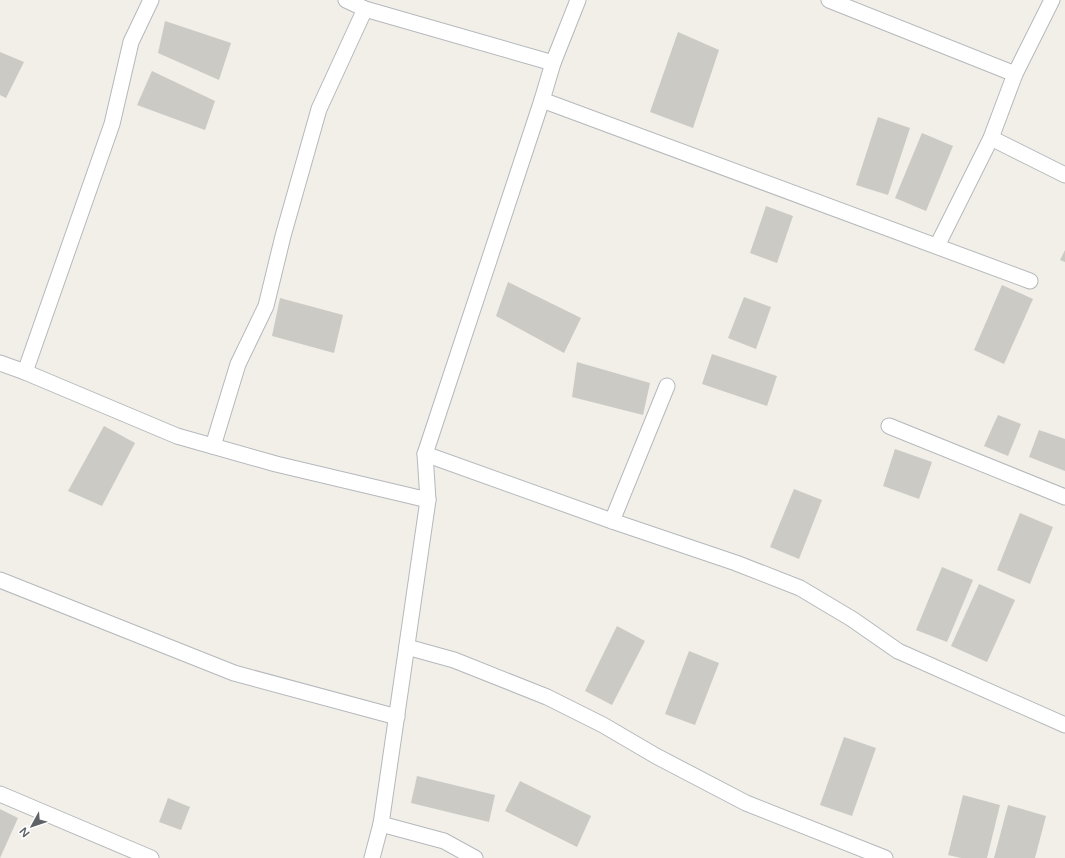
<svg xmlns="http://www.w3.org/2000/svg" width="1065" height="858" viewBox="0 0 1065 858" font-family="'Varela Round',sans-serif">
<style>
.building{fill:#cccac5}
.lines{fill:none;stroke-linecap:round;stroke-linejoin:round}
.minor-casing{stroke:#b5b8bc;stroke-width:17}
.minor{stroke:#fff;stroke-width:15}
</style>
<rect width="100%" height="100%" fill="#f1efe8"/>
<g class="building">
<path d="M 165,21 L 231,43 L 219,80 L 158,53 Z"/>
<path d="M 678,32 L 719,50 L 693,128 L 650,112 Z"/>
<path d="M 0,52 L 24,62 L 6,98 L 0,95 Z"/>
<path d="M 152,71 L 215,101 L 205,130 L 137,105 Z"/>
<path d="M 878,117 L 910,128 L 888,195 L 856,185 Z"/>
<path d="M 922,133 L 953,146 L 926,211 L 895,198 Z"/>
<path d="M 766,206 L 793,216 L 777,263 L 750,253 Z"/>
<path d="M 1065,250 L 1065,262 L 1060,260 Z"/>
<path d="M 508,282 L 581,318 L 564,353 L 496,316 Z"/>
<path d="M 1002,285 L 1033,299 L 1004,364 L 974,350 Z"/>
<path d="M 744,297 L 771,307 L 756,349 L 728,338 Z"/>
<path d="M 280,298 L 343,315 L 334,353 L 272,336 Z"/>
<path d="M 712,354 L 777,376 L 767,406 L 702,384 Z"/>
<path d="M 577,362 L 650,383 L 643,415 L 572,397 Z"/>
<path d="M 998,415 L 1021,424 L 1008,456 L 984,446 Z"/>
<path d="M 104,426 L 135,443 L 102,506 L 68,491 Z"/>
<path d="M 1039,430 L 1065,439 L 1065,471 L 1029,457 Z"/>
<path d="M 895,449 L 932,462 L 919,499 L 883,486 Z"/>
<path d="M 794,489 L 822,500 L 799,559 L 770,547 Z"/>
<path d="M 1020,513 L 1053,527 L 1030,584 L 997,570 Z"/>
<path d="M 942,567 L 973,580 L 947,642 L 916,630 Z"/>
<path d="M 979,584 L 1015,600 L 987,662 L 951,646 Z"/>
<path d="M 617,626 L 645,641 L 612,705 L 585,691 Z"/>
<path d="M 689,651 L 719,663 L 695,725 L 665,714 Z"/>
<path d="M 844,737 L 876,748 L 852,816 L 820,805 Z"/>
<path d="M 417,776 L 495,795 L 489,822 L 411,803 Z"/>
<path d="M 520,781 L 591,816 L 577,847 L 505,811 Z"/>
<path d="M 963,795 L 1000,805 L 987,858 L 961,858 L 948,855 Z"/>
<path d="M 168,798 L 190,807 L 181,830 L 159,822 Z"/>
<path d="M 1008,805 L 1046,816 L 1035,858 L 994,858 Z"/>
<path d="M 0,809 L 18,818 L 0,858 Z"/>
</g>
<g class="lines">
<defs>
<g id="minor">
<path d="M 346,0 L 365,9 L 553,63"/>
<path d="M 829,0 L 1015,74"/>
<path d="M 542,100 L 1030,281"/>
<path d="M 991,138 L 1065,175"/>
<path d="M 937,246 L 991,138 L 1015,74 L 1052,0"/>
<path d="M 0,363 L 25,372 L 177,436 L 276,464 L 428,500"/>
<path d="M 25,372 L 112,124 L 131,42 L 151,0"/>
<path d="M 889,426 L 1065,497"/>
<path d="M 213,446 L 238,364 L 266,306 L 283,236 L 319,109 L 365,9"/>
<path d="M 425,454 L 612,521 L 736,563 L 800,588 L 852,619 L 898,651 L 1065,725"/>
<path d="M 612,521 L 667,386"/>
<path d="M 0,580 L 234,673 L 397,717"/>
<path d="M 407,647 L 454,660 L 547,697 L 603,725 L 656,756 L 746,803 L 885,858"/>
<path d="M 0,794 L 151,858"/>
<path d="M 381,824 L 444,841 L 475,858"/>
<path d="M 372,858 L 381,824 L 428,500 L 425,454 L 542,100 L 553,63 L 578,0"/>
</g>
</defs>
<use href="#minor" class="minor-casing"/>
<use href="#minor" class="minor"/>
</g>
<g transform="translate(32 826) rotate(230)" stroke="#ffffff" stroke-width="3" paint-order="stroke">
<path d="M0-3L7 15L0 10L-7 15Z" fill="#5f6368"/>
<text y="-6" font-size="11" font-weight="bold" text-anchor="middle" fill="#5f6368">N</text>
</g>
</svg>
